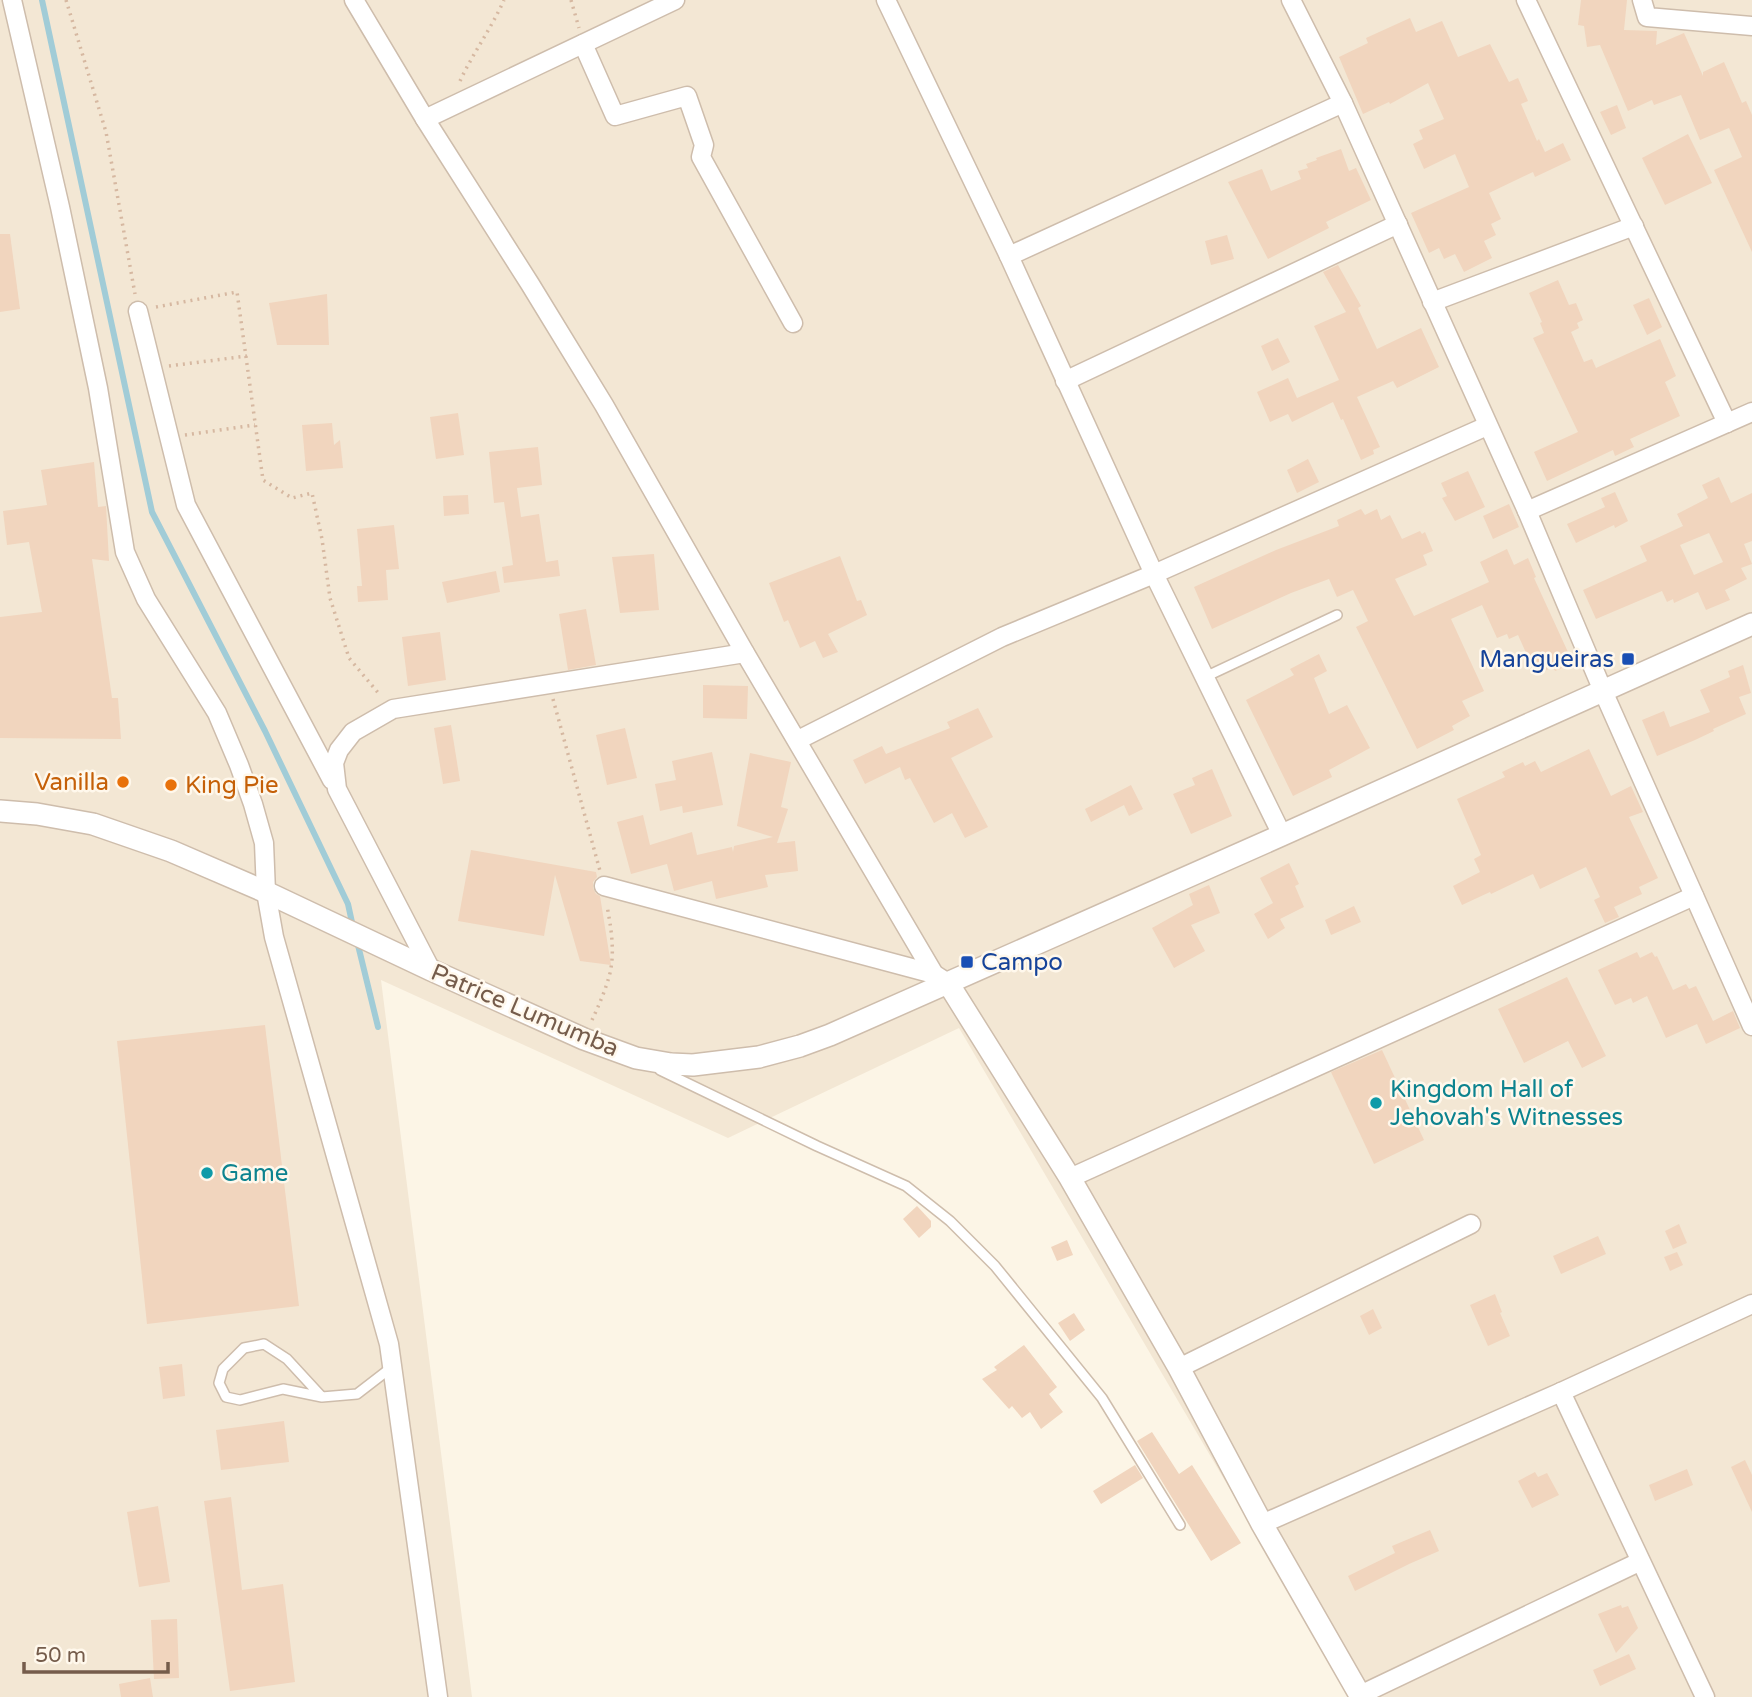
<svg xmlns="http://www.w3.org/2000/svg" width="1752" height="1697" viewBox="0 0 1752 1697" font-family="'Varela Round',sans-serif">
<style>
.residential{fill:#f3e7d4}
.lines{fill:none;stroke-linecap:round;stroke-linejoin:round}
.stream{stroke:#a1ccd7;stroke-width:6}
.building{fill:#f1d5be;fill-rule:evenodd}
.service-casing{stroke:#cebdac;stroke-width:12}
.minor-casing{stroke:#cebdac;stroke-width:21}
.tertiary-casing{stroke:#cebdac;stroke-width:24}
.path{stroke:#d6b8a1;stroke-width:3.5;stroke-dasharray:2 5;stroke-linecap:butt}
.service{stroke:#fff;stroke-width:9}
.minor{stroke:#fff;stroke-width:18}
.tertiary{stroke:#fff;stroke-width:21}
.transit-dot{fill:#1a4fb4;stroke:#fff8ec;stroke-width:2.5}
.food-dot{fill:#e8710a;stroke:#fff8ec;stroke-width:2.5}
.culture-dot{fill:#0f9aa8;stroke:#fff8ec;stroke-width:2.5}
.labels{text-anchor:middle;stroke-width:5;stroke-linejoin:round;paint-order:stroke}
.transit-label{font-size:24px;fill:#164399;stroke:#fff8ec;text-anchor:end}
.food-label{font-size:24px;fill:#c56008;stroke:#fff8ec;text-anchor:end}
.street-label{font-size:24px;fill:#755c4b;stroke:#fff8ec}
.culture-label{font-size:24px;fill:#0d838f;stroke:#fff8ec;text-anchor:start}
</style>
<rect width="100%" height="100%" fill="#fcf5e6"/>
<path class="residential" d="M 0,0 L 1752,0 L 1752,1697 L 1352,1697 L 959,1028 L 728,1138 L 381,980 L 472,1697 L 0,1697 Z"/>
<g class="lines">
<g class="stream">
<path d="M 42,0 L 152,512 L 265,731 L 348,904 L 353,927"/>
<path d="M 357,941 L 378,1027"/>
</g>
</g>
<g class="building">
<path d="M 1581,0 L 1627,0 L 1624,30 L 1657,31 L 1656,45 L 1684,33 L 1703,76 L 1703,72 L 1724,62 L 1742,103 L 1746,101 L 1752,115 L 1752,252 L 1714,170 L 1742,157 L 1729,128 L 1700,140 L 1681,95 L 1654,105 L 1652,100 L 1628,111 L 1600,45 L 1587,47 L 1584,26 L 1578,25 Z"/>
<path d="M 1410,18 L 1416,32 L 1442,21 L 1458,57 L 1490,44 L 1509,82 L 1518,78 L 1528,101 L 1521,104 L 1537,141 L 1539,139 L 1545,152 L 1563,143 L 1571,160 L 1535,177 L 1533,172 L 1489,193 L 1501,219 L 1491,224 L 1496,235 L 1484,241 L 1492,258 L 1464,272 L 1455,254 L 1444,259 L 1439,248 L 1429,253 L 1411,213 L 1469,187 L 1455,154 L 1424,169 L 1413,144 L 1423,139 L 1419,130 L 1444,119 L 1428,83 L 1390,104 L 1389,102 L 1363,114 L 1339,57 L 1368,43 L 1366,38 Z"/>
<path d="M 1617,105 L 1626,128 L 1611,135 L 1600,112 Z"/>
<path d="M 1688,134 L 1712,183 L 1665,205 L 1642,158 Z"/>
<path d="M 1341,149 L 1349,171 L 1356,168 L 1371,200 L 1326,222 L 1329,228 L 1268,259 L 1228,182 L 1262,169 L 1271,191 L 1301,179 L 1298,171 L 1308,168 L 1306,164 L 1317,160 L 1316,158 Z"/>
<path d="M 0,234 L 10,234 L 20,309 L 0,312 Z"/>
<path d="M 1227,235 L 1234,259 L 1211,265 L 1205,241 Z"/>
<path d="M 1338,265 L 1361,306 L 1358,308 L 1377,349 L 1421,328 L 1439,367 L 1397,388 L 1393,381 L 1357,397 L 1380,447 L 1373,450 L 1374,454 L 1361,460 L 1343,419 L 1341,420 L 1333,402 L 1292,422 L 1288,414 L 1270,422 L 1257,392 L 1288,378 L 1297,398 L 1339,380 L 1314,326 L 1346,312 L 1323,272 Z"/>
<path d="M 1558,280 L 1569,305 L 1576,303 L 1583,320 L 1577,323 L 1579,328 L 1571,332 L 1584,362 L 1592,359 L 1596,368 L 1660,339 L 1676,376 L 1665,382 L 1680,416 L 1630,439 L 1634,447 L 1615,456 L 1613,450 L 1547,481 L 1534,452 L 1578,432 L 1533,338 L 1544,333 L 1540,323 L 1542,322 L 1529,293 Z"/>
<path d="M 327,294 L 329,345 L 277,345 L 269,303 Z"/>
<path d="M 1649,298 L 1662,327 L 1647,335 L 1633,305 Z"/>
<path d="M 1278,338 L 1290,362 L 1272,371 L 1261,346 Z"/>
<path d="M 458,413 L 464,455 L 436,459 L 430,417 Z"/>
<path d="M 332,423 L 334,445 L 340,440 L 343,468 L 306,471 L 302,425 Z"/>
<path d="M 538,447 L 542,485 L 517,488 L 521,517 L 539,514 L 546,562 L 558,560 L 560,576 L 504,583 L 502,567 L 513,565 L 504,502 L 494,503 L 489,452 Z"/>
<path d="M 1308,459 L 1319,482 L 1297,493 L 1287,470 Z"/>
<path d="M 94,462 L 98,507 L 106,506 L 109,561 L 92,559 L 112,698 L 118,698 L 121,739 L 0,738 L 0,617 L 42,612 L 29,542 L 7,545 L 3,511 L 47,505 L 41,470 Z"/>
<path d="M 1468,471 L 1485,507 L 1455,521 L 1442,498 L 1447,496 L 1441,483 Z"/>
<path d="M 1719,477 L 1731,503 L 1752,493 L 1752,541 L 1744,544 L 1752,564 L 1741,568 L 1747,579 L 1725,590 L 1730,600 L 1706,610 L 1698,592 L 1674,603 L 1673,599 L 1667,602 L 1662,591 L 1596,619 L 1583,590 L 1647,561 L 1640,546 L 1683,526 L 1677,514 L 1708,498 L 1702,485 ZM 1709,533 L 1723,562 L 1694,575 L 1680,545 Z"/>
<path d="M 1615,492 L 1628,521 L 1615,528 L 1614,525 L 1576,543 L 1567,524 L 1605,507 L 1601,498 Z"/>
<path d="M 468,495 L 469,514 L 444,516 L 443,496 Z"/>
<path d="M 1509,504 L 1519,527 L 1493,539 L 1483,516 Z"/>
<path d="M 1361,509 L 1365,515 L 1377,509 L 1381,520 L 1390,515 L 1402,539 L 1420,531 L 1422,534 L 1425,532 L 1433,551 L 1423,555 L 1427,565 L 1395,579 L 1414,616 L 1489,582 L 1480,562 L 1507,549 L 1514,565 L 1528,558 L 1536,577 L 1534,578 L 1573,663 L 1555,671 L 1553,667 L 1536,675 L 1518,635 L 1509,639 L 1507,634 L 1497,638 L 1482,605 L 1451,619 L 1484,691 L 1462,701 L 1470,716 L 1452,726 L 1454,730 L 1417,749 L 1356,627 L 1368,621 L 1353,590 L 1337,597 L 1329,579 L 1291,593 L 1212,629 L 1194,587 L 1276,550 L 1339,526 L 1337,520 Z"/>
<path d="M 394,525 L 399,569 L 386,570 L 388,600 L 358,602 L 357,586 L 362,586 L 357,529 Z"/>
<path d="M 654,554 L 659,610 L 620,613 L 612,557 Z"/>
<path d="M 840,556 L 857,601 L 861,600 L 867,615 L 828,634 L 838,652 L 823,658 L 815,641 L 800,648 L 788,620 L 784,622 L 769,583 Z"/>
<path d="M 496,571 L 500,592 L 447,603 L 442,582 Z"/>
<path d="M 586,609 L 596,665 L 568,670 L 559,614 Z"/>
<path d="M 440,632 L 446,680 L 408,686 L 402,637 Z"/>
<path d="M 1319,654 L 1327,671 L 1314,678 L 1329,714 L 1347,705 L 1370,748 L 1329,770 L 1332,777 L 1293,796 L 1246,700 L 1294,675 L 1290,669 Z"/>
<path d="M 1743,665 L 1751,693 L 1739,697 L 1746,714 L 1713,729 L 1714,731 L 1695,740 L 1657,756 L 1642,720 L 1664,711 L 1670,727 L 1710,712 L 1700,690 L 1730,677 L 1728,671 Z"/>
<path d="M 703,685 L 748,686 L 747,719 L 703,718 Z"/>
<path d="M 978,708 L 993,737 L 951,758 L 988,827 L 965,838 L 952,813 L 934,823 L 910,778 L 905,780 L 900,767 L 865,784 L 853,760 L 882,746 L 886,754 L 950,728 L 947,722 Z"/>
<path d="M 451,725 L 460,781 L 443,784 L 434,728 Z"/>
<path d="M 625,728 L 637,778 L 607,785 L 596,735 Z"/>
<path d="M 1589,749 L 1611,796 L 1631,786 L 1643,812 L 1629,817 L 1658,878 L 1639,887 L 1642,894 L 1614,907 L 1619,917 L 1605,923 L 1594,900 L 1600,897 L 1586,867 L 1540,889 L 1533,874 L 1491,894 L 1490,892 L 1462,905 L 1453,886 L 1480,872 L 1474,859 L 1481,855 L 1457,799 L 1505,777 L 1502,772 L 1523,762 L 1525,766 L 1535,761 L 1541,772 Z"/>
<path d="M 712,752 L 723,805 L 683,813 L 682,806 L 660,811 L 655,784 L 676,780 L 672,761 Z"/>
<path d="M 750,753 L 791,762 L 781,807 L 788,809 L 777,843 L 795,841 L 798,871 L 765,875 L 768,887 L 716,899 L 712,881 L 674,891 L 667,864 L 631,874 L 617,822 L 643,815 L 650,845 L 692,832 L 697,855 L 732,847 L 733,852 L 734,846 L 773,837 L 737,826 Z"/>
<path d="M 1212,769 L 1232,816 L 1191,834 L 1173,794 L 1195,785 L 1192,778 Z"/>
<path d="M 1131,785 L 1143,809 L 1129,816 L 1124,805 L 1091,822 L 1085,809 Z"/>
<path d="M 471,850 L 596,872 L 597,877 L 593,882 L 593,888 L 596,894 L 600,896 L 611,965 L 580,961 L 555,875 L 544,936 L 458,921 Z"/>
<path d="M 1289,863 L 1299,884 L 1295,886 L 1304,907 L 1280,919 L 1285,928 L 1268,939 L 1254,914 L 1273,903 L 1260,878 Z"/>
<path d="M 1209,885 L 1220,913 L 1191,925 L 1205,951 L 1174,968 L 1152,928 L 1193,905 L 1189,894 Z"/>
<path d="M 1354,906 L 1361,922 L 1331,935 L 1325,920 Z"/>
<path d="M 1637,952 L 1640,958 L 1652,952 L 1655,957 L 1657,956 L 1673,990 L 1686,984 L 1689,989 L 1696,986 L 1713,1021 L 1733,1011 L 1740,1028 L 1706,1044 L 1697,1024 L 1666,1038 L 1647,996 L 1633,1003 L 1631,998 L 1615,1005 L 1598,970 Z"/>
<path d="M 1567,977 L 1606,1056 L 1582,1068 L 1568,1041 L 1524,1063 L 1498,1009 Z"/>
<path d="M 265,1025 L 299,1306 L 147,1324 L 117,1041 Z"/>
<path d="M 1382,1050 L 1424,1140 L 1374,1164 L 1331,1072 Z"/>
<path d="M 917,1206 L 931,1221 L 931,1227 L 919,1238 L 903,1219 Z"/>
<path d="M 1679,1224 L 1687,1243 L 1673,1249 L 1665,1231 Z"/>
<path d="M 1598,1236 L 1606,1254 L 1561,1274 L 1553,1256 Z"/>
<path d="M 1067,1240 L 1073,1255 L 1057,1261 L 1051,1247 Z"/>
<path d="M 1677,1252 L 1683,1265 L 1670,1271 L 1664,1257 Z"/>
<path d="M 1495,1294 L 1502,1312 L 1500,1313 L 1510,1336 L 1488,1346 L 1470,1305 Z"/>
<path d="M 1373,1309 L 1382,1328 L 1369,1335 L 1360,1316 Z"/>
<path d="M 1074,1313 L 1085,1330 L 1070,1341 L 1058,1323 Z"/>
<path d="M 1024,1345 L 1057,1387 L 1049,1394 L 1063,1412 L 1041,1429 L 1030,1412 L 1022,1418 L 1012,1406 L 1009,1409 L 982,1379 L 997,1370 L 994,1367 Z"/>
<path d="M 182,1364 L 185,1396 L 163,1399 L 159,1367 Z"/>
<path d="M 284,1421 L 289,1462 L 221,1470 L 216,1430 Z"/>
<path d="M 1152,1432 L 1179,1474 L 1192,1465 L 1241,1543 L 1211,1561 L 1137,1441 Z"/>
<path d="M 1745,1460 L 1752,1475 L 1752,1512 L 1731,1467 Z"/>
<path d="M 1135,1465 L 1143,1478 L 1101,1504 L 1093,1491 Z"/>
<path d="M 1687,1469 L 1693,1485 L 1655,1501 L 1649,1485 Z"/>
<path d="M 1535,1472 L 1538,1477 L 1547,1473 L 1559,1495 L 1532,1508 L 1518,1481 Z"/>
<path d="M 231,1497 L 242,1590 L 283,1584 L 295,1682 L 230,1691 L 204,1501 Z"/>
<path d="M 158,1506 L 170,1582 L 139,1587 L 127,1512 Z"/>
<path d="M 1430,1530 L 1439,1551 L 1409,1564 L 1355,1591 L 1348,1576 L 1395,1553 L 1392,1546 Z"/>
<path d="M 1621,1605 L 1622,1608 L 1628,1606 L 1638,1628 L 1616,1653 L 1598,1614 Z"/>
<path d="M 177,1619 L 179,1678 L 154,1679 L 151,1620 Z"/>
<path d="M 1629,1654 L 1636,1669 L 1600,1686 L 1593,1670 Z"/>
<path d="M 150,1678 L 153,1697 L 121,1697 L 119,1684 Z"/>
</g>
<g class="lines">
<defs>
<g id="service">
<path d="M 1205,677 L 1337,615"/>
<path d="M 660,1070 L 817,1146 L 906,1186 L 950,1221 L 995,1266 L 1102,1398 L 1180,1525"/>
<path d="M 322,1397 L 283,1389 L 240,1400 L 226,1397 L 219,1383 L 223,1369 L 244,1348 L 264,1344 L 287,1359 L 322,1397 L 357,1394 L 392,1367"/>
</g>
<g id="minor">
<path d="M 12,0 L 60,207 L 98,388 L 125,552 L 146,599 L 217,713 L 239,765 L 253,804 L 264,843 L 266,892 L 274,937 L 389,1344 L 438,1697"/>
<path d="M 354,0 L 425,119 L 530,284 L 604,405 L 745,653 L 934,974 L 948,983"/>
<path d="M 886,0 L 1009,256 L 1154,574 L 1282,835"/>
<path d="M 1291,0 L 1343,103 L 1527,511 L 1603,691 L 1752,1026"/>
<path d="M 1526,0 L 1727,423"/>
<path d="M 1642,0 L 1647,17 L 1752,26"/>
<path d="M 583,44 L 615,116 L 687,96 L 704,145 L 701,157 L 793,323"/>
<path d="M 425,119 L 675,0"/>
<path d="M 1009,256 L 1343,103"/>
<path d="M 1432,302 L 1634,226"/>
<path d="M 138,311 L 186,505 L 332,780"/>
<path d="M 1065,381 L 1398,224"/>
<path d="M 1527,511 L 1752,412"/>
<path d="M 798,740 L 1002,637 L 1154,574 L 1487,426"/>
<path d="M 604,886 L 934,974"/>
<path d="M 431,970 L 337,789 L 334,763 L 339,750 L 353,732 L 393,709 L 745,653"/>
<path d="M 1070,1178 L 1694,896"/>
<path d="M 1179,1368 L 1471,1224"/>
<path d="M 1561,1392 L 1705,1697"/>
<path d="M 1262,1524 L 1561,1392 L 1752,1304"/>
<path d="M 1360,1695 L 1639,1562"/>
</g>
<g id="tertiary">
<path d="M 0,811 L 37,814 L 93,824 L 171,851 L 266,892 L 431,970 L 584,1039 L 636,1058 L 671,1064 L 693,1065 L 759,1057 L 800,1046 L 830,1035 L 1282,835 L 1752,624"/>
<path d="M 948,983 L 1070,1178 L 1179,1368 L 1262,1524 L 1361,1697"/>
</g>
</defs>
<use href="#service" class="service-casing"/>
<use href="#minor" class="minor-casing"/>
<use href="#tertiary" class="tertiary-casing"/>
<g class="path">
<path d="M 66,0 L 106,132 L 135,294"/>
<path d="M 571,0 L 579,28"/>
<path d="M 460,81 C 473,53 491,29 504,0"/>
<path d="M 156,307 L 237,292 L 263,480 L 292,498 L 312,493 L 322,539 L 330,598 L 349,658 L 380,695"/>
<path d="M 169,366 L 247,356"/>
<path d="M 185,435 L 255,425"/>
<path d="M 553,699 L 600,871"/>
<path d="M 592,1020 C 599,1005 606,989 610,973 C 615,951 611,927 607,906"/>
</g>
<use href="#service" class="service"/>
<use href="#minor" class="minor"/>
<use href="#tertiary" class="tertiary"/>
</g>
<g class="transit-dot">
<rect x="1621" y="652" width="14" height="14" rx="3.5"/>
<rect x="960" y="955" width="14" height="14" rx="3.5"/>
</g>
<g class="food-dot">
<circle cx="123" cy="782" r="7"/>
<circle cx="171" cy="785" r="7"/>
</g>
<g class="culture-dot">
<circle cx="1376" cy="1103" r="7"/>
<circle cx="207" cy="1173" r="7"/>
</g>
<g class="labels">
<g class="transit-label">
<text x="1614" y="667">Mangueiras</text>
<text x="981" y="970" text-anchor="start">Campo</text>
</g>
<g class="food-label">
<text x="109" y="790">Vanilla</text>
<text x="185" y="793" text-anchor="start">King Pie</text>
</g>
<g class="street-label">
<text transform="translate(525 1010) rotate(23)" y="8">Patrice Lumumba</text>
</g>
<g class="culture-label">
<text x="1390" y="1097">Kingdom Hall of<tspan x="1390" dy="28">Jehovah's Witnesses</tspan></text>
<text x="221" y="1181">Game</text>
</g>
</g>
<path d="M24 1662v10h144v-10" fill="none" stroke="#755c4b" stroke-width="3.5"/>
<text x="35" y="1662" font-size="21" fill="#755c4b" stroke="#fff8ec" stroke-width="5" paint-order="stroke">50 m</text>
</svg>
